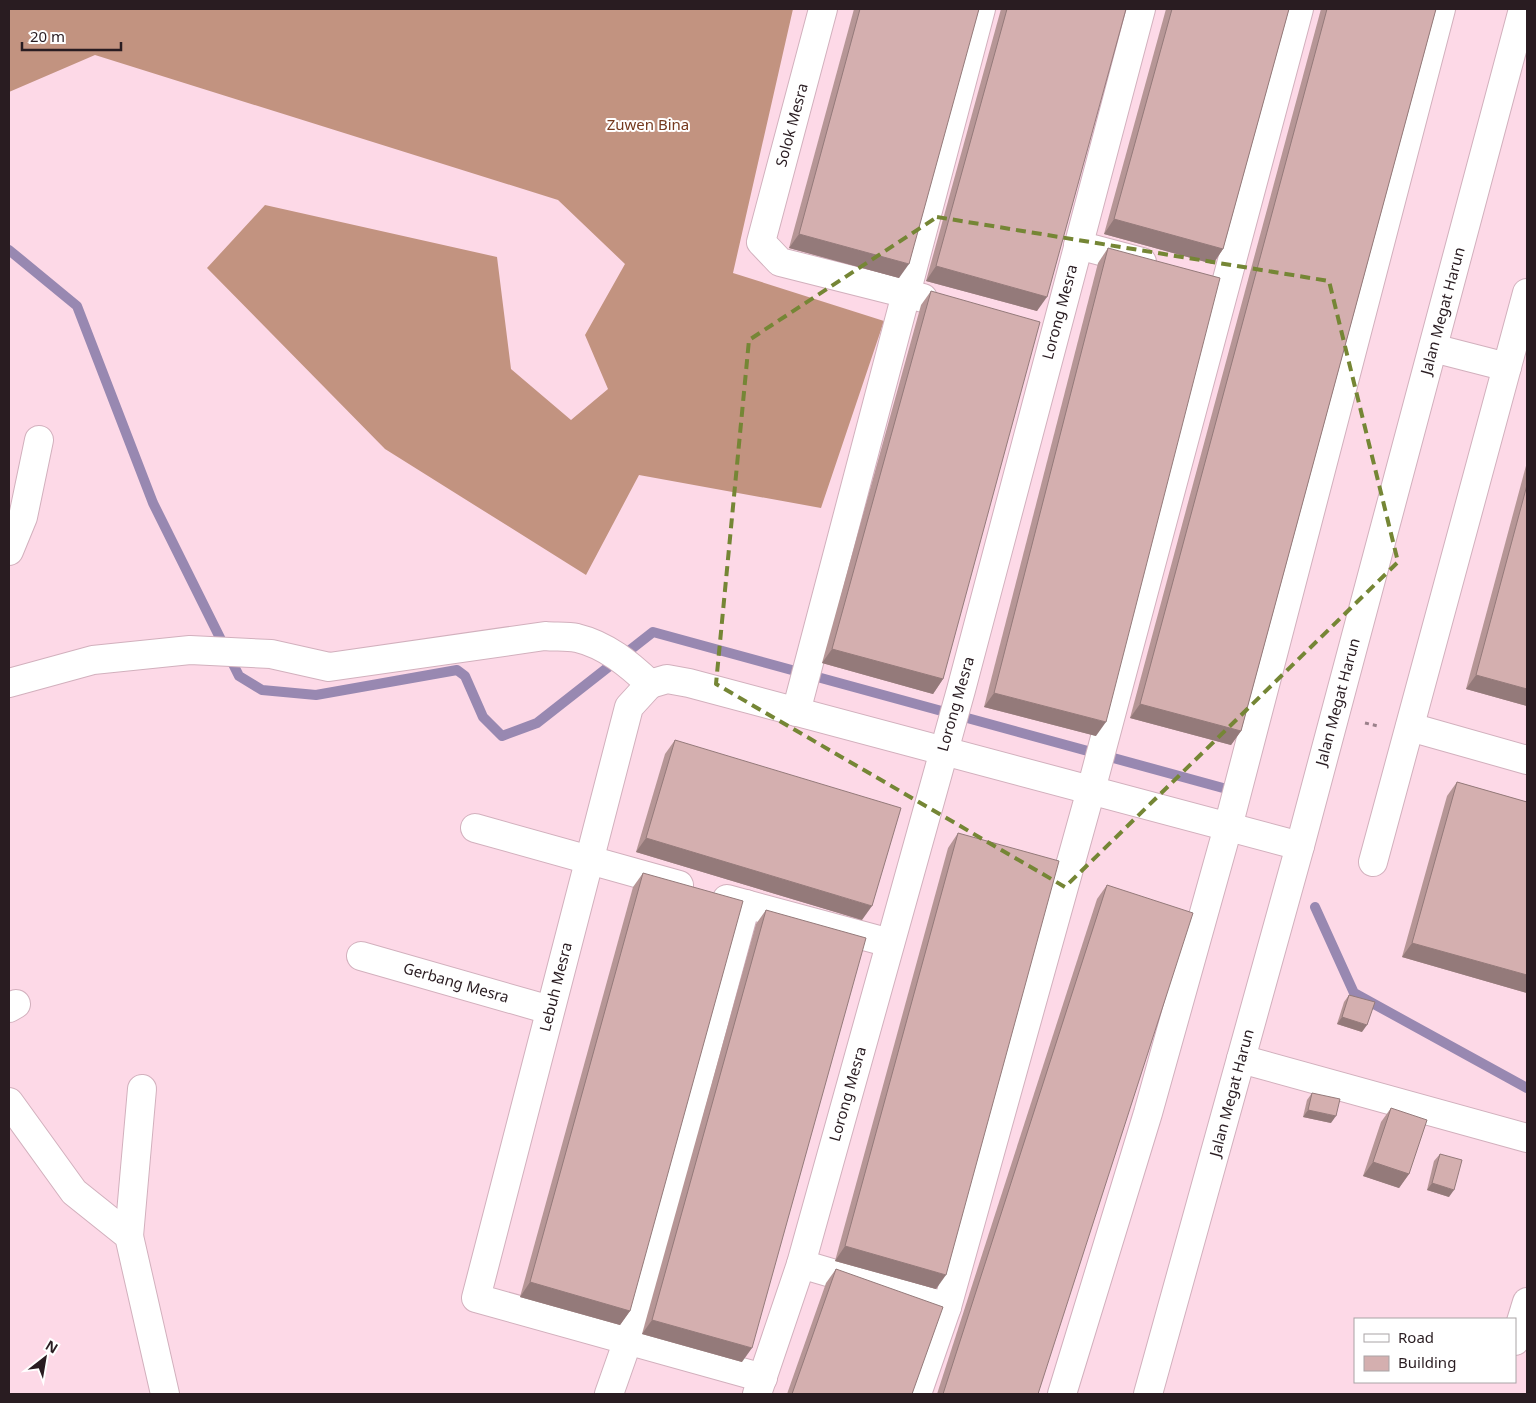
<svg xmlns="http://www.w3.org/2000/svg" width="1536" height="1403" viewBox="0 0 1536 1403" font-family="'Noto Sans',sans-serif">
<style>
.forest{fill:#c29380}
.lines{fill:none;stroke-linecap:round;stroke-linejoin:round}
.stream{stroke:#9888b1;stroke-width:10}
.minor-casing{stroke:#d2b0bd;stroke-width:30}
.path{stroke:#9a808a;stroke-width:3;stroke-dasharray:4 4;stroke-linecap:butt}
.minor{stroke:#fff;stroke-width:28}
.wall{fill:#b69696}
.shaded-wall{fill:#947a7a}
.building{fill:#d4afaf;stroke:#947a7a}
.marked{fill:none;stroke:#758635;stroke-width:4;stroke-dasharray:10 6;stroke-linejoin:round}
.labels{text-anchor:middle;stroke-width:4;stroke-linejoin:round;paint-order:stroke}
.park-label{font-size:15px;fill:#75391e;stroke:#fff}
.street-label{font-size:15px;fill:#291c21;stroke:#fff}
</style>
<rect width="100%" height="100%" fill="#fdd9e7"/>
<path class="forest" d="M 9,9 L 793,9 L 733,273 L 884,321 L 821,508 L 639,475 L 586,575 L 385,449 L 207,268 L 265,205 L 497,257 L 511,369 L 571,420 L 608,389 L 585,335 L 625,264 L 558,200 L 95,55 L 9,92 Z"/>
<g class="lines">
<g class="stream">
<path d="M 9,250 L 77,306 L 153,503 L 239,676 L 262,690 L 316,695 L 457,670 L 465,676 L 483,717 L 502,736 L 537,723 L 653,632 L 1234,791"/>
<path d="M 1315,907 L 1354,993 L 1527,1088"/>
</g>
<defs>
<g id="minor">
<path d="M 823,9 L 761,242 L 780,262 L 923,298"/>
<path d="M 1078,245 L 1142,262"/>
<path d="M 1433,348 L 1507,367"/>
<path d="M 9,551 L 23,517 L 39,440"/>
<path d="M 9,683 L 93,660 L 190,650 L 271,654 L 329,667 L 545,636 C 555,637 567,636 577,638 C 606,645 629,664 650,684"/>
<path d="M 650,684 L 629,707 L 476,1298 L 763,1378"/>
<path d="M 650,684 L 667,679 L 689,683 L 1300,846"/>
<path d="M 796,712 L 981,9"/>
<path d="M 1410,727 L 1527,760"/>
<path d="M 475,828 L 679,885"/>
<path d="M 1373,862 L 1527,293"/>
<path d="M 727,899 L 890,943"/>
<path d="M 361,956 L 550,1010"/>
<path d="M 9,1008 L 16,1004"/>
<path d="M 1241,1059 L 1527,1138"/>
<path d="M 9,1102 L 74,1192 L 129,1236 L 165,1394"/>
<path d="M 129,1236 L 142,1089"/>
<path d="M 801,1264 L 947,1307"/>
<path d="M 1515,1341 L 1527,1302"/>
<path d="M 609,1394 L 628,1340 L 746,904"/>
<path d="M 757,1394 L 801,1264 L 961,690 L 1141,9"/>
<path d="M 917,1394 L 947,1307 L 1091,790 L 1299,9"/>
<path d="M 1062,1394 L 1148,1113 L 1228,827 L 1441,9"/>
<path d="M 1148,1394 L 1300,846 L 1523,9"/>
</g>
</defs>
<use href="#minor" class="minor-casing"/>
<path class="path" d="M 1365,723 L 1378,726"/>
<use href="#minor" class="minor"/>
</g>
<g class="wall">
<path d="M 854,9 L 979,9 L 899,278 L 789,248 Z"/>
<path d="M 1001,9 L 1126,9 L 1037,311 L 926,281 Z"/>
<path d="M 1166,9 L 1289,9 L 1223,249 L 1213,264 L 1104,234 Z"/>
<path d="M 1321,9 L 1436,9 L 1241,731 L 1231,745 L 1130,718 Z"/>
<path d="M 1108,248 L 1096,736 L 984,707 L 1098,263 Z"/>
<path d="M 931,291 L 943,679 L 933,694 L 822,663 L 921,305 Z"/>
<path d="M 1527,462 L 1527,706 L 1466,689 Z"/>
<path d="M 675,740 L 862,920 L 636,852 L 665,754 Z"/>
<path d="M 1457,782 L 1527,802 L 1527,993 L 1402,957 L 1447,796 Z"/>
<path d="M 958,833 L 936,1289 L 835,1261 L 948,848 Z"/>
<path d="M 643,873 L 630,1311 L 620,1325 L 520,1297 L 633,887 Z"/>
<path d="M 1107,885 L 1038,1394 L 937,1394 L 1097,899 Z"/>
<path d="M 766,910 L 742,1362 L 642,1334 L 756,924 Z"/>
<path d="M 1349,995 L 1362,1032 L 1337,1024 L 1344,1002 Z"/>
<path d="M 1312,1093 L 1331,1123 L 1303,1117 L 1307,1100 Z"/>
<path d="M 1391,1108 L 1409,1174 L 1399,1188 L 1363,1176 L 1381,1122 Z"/>
<path d="M 1440,1154 L 1449,1197 L 1427,1190 L 1434,1161 Z"/>
<path d="M 836,1269 L 912,1394 L 787,1394 L 826,1283 Z"/>
</g>
<g class="shaded-wall">
<path d="M 1114,219 L 1223,249 L 1213,264 L 1104,234 Z"/>
<path d="M 799,234 L 909,264 L 899,278 L 789,248 Z"/>
<path d="M 936,266 L 1047,297 L 1037,311 L 926,281 Z"/>
<path d="M 832,649 L 943,679 L 933,694 L 822,663 Z"/>
<path d="M 1476,675 L 1527,689 L 1527,706 L 1466,689 Z"/>
<path d="M 994,693 L 1106,722 L 1096,736 L 984,707 Z"/>
<path d="M 1140,704 L 1241,731 L 1231,745 L 1130,718 Z"/>
<path d="M 646,838 L 872,906 L 862,920 L 636,852 Z"/>
<path d="M 1412,943 L 1527,975 L 1527,993 L 1402,957 Z"/>
<path d="M 1342,1017 L 1367,1025 L 1362,1032 L 1337,1024 Z"/>
<path d="M 1308,1110 L 1336,1116 L 1331,1123 L 1303,1117 Z"/>
<path d="M 1373,1162 L 1409,1174 L 1399,1188 L 1363,1176 Z"/>
<path d="M 1432,1183 L 1454,1190 L 1449,1197 L 1427,1190 Z"/>
<path d="M 845,1246 L 946,1275 L 936,1289 L 835,1261 Z"/>
<path d="M 530,1282 L 630,1311 L 620,1325 L 520,1297 Z"/>
<path d="M 652,1320 L 752,1348 L 742,1362 L 642,1334 Z"/>
</g>
<g class="building">
<path d="M 860,9 L 979,9 L 909,264 L 799,234 Z"/>
<path d="M 1007,9 L 1126,9 L 1047,297 L 936,266 Z"/>
<path d="M 1172,9 L 1289,9 L 1223,249 L 1114,219 Z"/>
<path d="M 1327,9 L 1436,9 L 1241,731 L 1140,704 Z"/>
<path d="M 1108,248 L 1220,278 L 1106,722 L 994,693 Z"/>
<path d="M 931,291 L 1040,322 L 943,679 L 832,649 Z"/>
<path d="M 1527,485 L 1527,689 L 1476,675 Z"/>
<path d="M 675,740 L 901,808 L 872,906 L 646,838 Z"/>
<path d="M 1457,782 L 1527,802 L 1527,975 L 1412,943 Z"/>
<path d="M 958,833 L 1059,861 L 946,1275 L 845,1246 Z"/>
<path d="M 643,873 L 743,901 L 630,1311 L 530,1282 Z"/>
<path d="M 1107,885 L 1193,913 L 1038,1394 L 943,1394 Z"/>
<path d="M 766,910 L 866,938 L 752,1348 L 652,1320 Z"/>
<path d="M 1349,995 L 1375,1002 L 1367,1025 L 1342,1017 Z"/>
<path d="M 1312,1093 L 1340,1099 L 1336,1116 L 1308,1110 Z"/>
<path d="M 1391,1108 L 1427,1120 L 1409,1174 L 1373,1162 Z"/>
<path d="M 1440,1154 L 1462,1160 L 1454,1190 L 1432,1183 Z"/>
<path d="M 836,1269 L 943,1307 L 912,1394 L 792,1394 Z"/>
</g>
<path class="marked" d="M 937,217 L 1329,281 L 1398,562 L 1065,887 L 716,684 L 749,340 Z"/>
<g class="labels">
<g class="park-label">
<text x="648" y="130">Zuwen Bina</text>
</g>
<g class="street-label">
<text transform="translate(792 125) rotate(-75)" y="5">Solok Mesra</text>
<text transform="translate(1443 311) rotate(-75)" y="5">Jalan Megat Harun</text>
<text transform="translate(1060 312) rotate(-75)" y="5">Lorong Mesra</text>
<text transform="translate(1338 702) rotate(-75)" y="5">Jalan Megat Harun</text>
<text transform="translate(956 704) rotate(-74)" y="5">Lorong Mesra</text>
<text transform="translate(456 983) rotate(16)" y="5">Gerbang Mesra</text>
<text transform="translate(556 987) rotate(-76)" y="5">Lebuh Mesra</text>
<text transform="translate(1232 1093) rotate(-75)" y="5">Jalan Megat Harun</text>
<text transform="translate(848 1094) rotate(-74)" y="5">Lorong Mesra</text>
</g>
</g>
<rect width="1536" height="1403" fill="none" stroke="#291c21" stroke-width="20"/>
<rect x="1354" y="1318" width="162" height="65" fill="#ffffff" stroke="#a9a4a6"/>
<rect x="1364" y="1334" width="25" height="8" fill="#ffffff" stroke="#a9a4a6"/>
<text x="1398" y="1343" font-size="15" fill="#291c21">Road</text>
<rect x="1364" y="1356" width="25" height="15" fill="#d4afaf" stroke="#a9a4a6"/>
<text x="1398" y="1368" font-size="15" fill="#291c21">Building</text>
<g transform="translate(45 1358) rotate(31)" stroke="#ffffff" stroke-width="4" paint-order="stroke">
<path d="M0-4L9 19L0 12L-9 19Z" fill="#291c21"/>
<text y="-8" font-size="14" font-weight="bold" text-anchor="middle" fill="#291c21">N</text>
</g>
<path d="M22 42v8h99v-8" fill="none" stroke="#291c21" stroke-width="2.5"/>
<text x="30" y="42" font-size="15" fill="#291c21" stroke="#ffffff" stroke-width="4" paint-order="stroke">20 m</text>
</svg>
